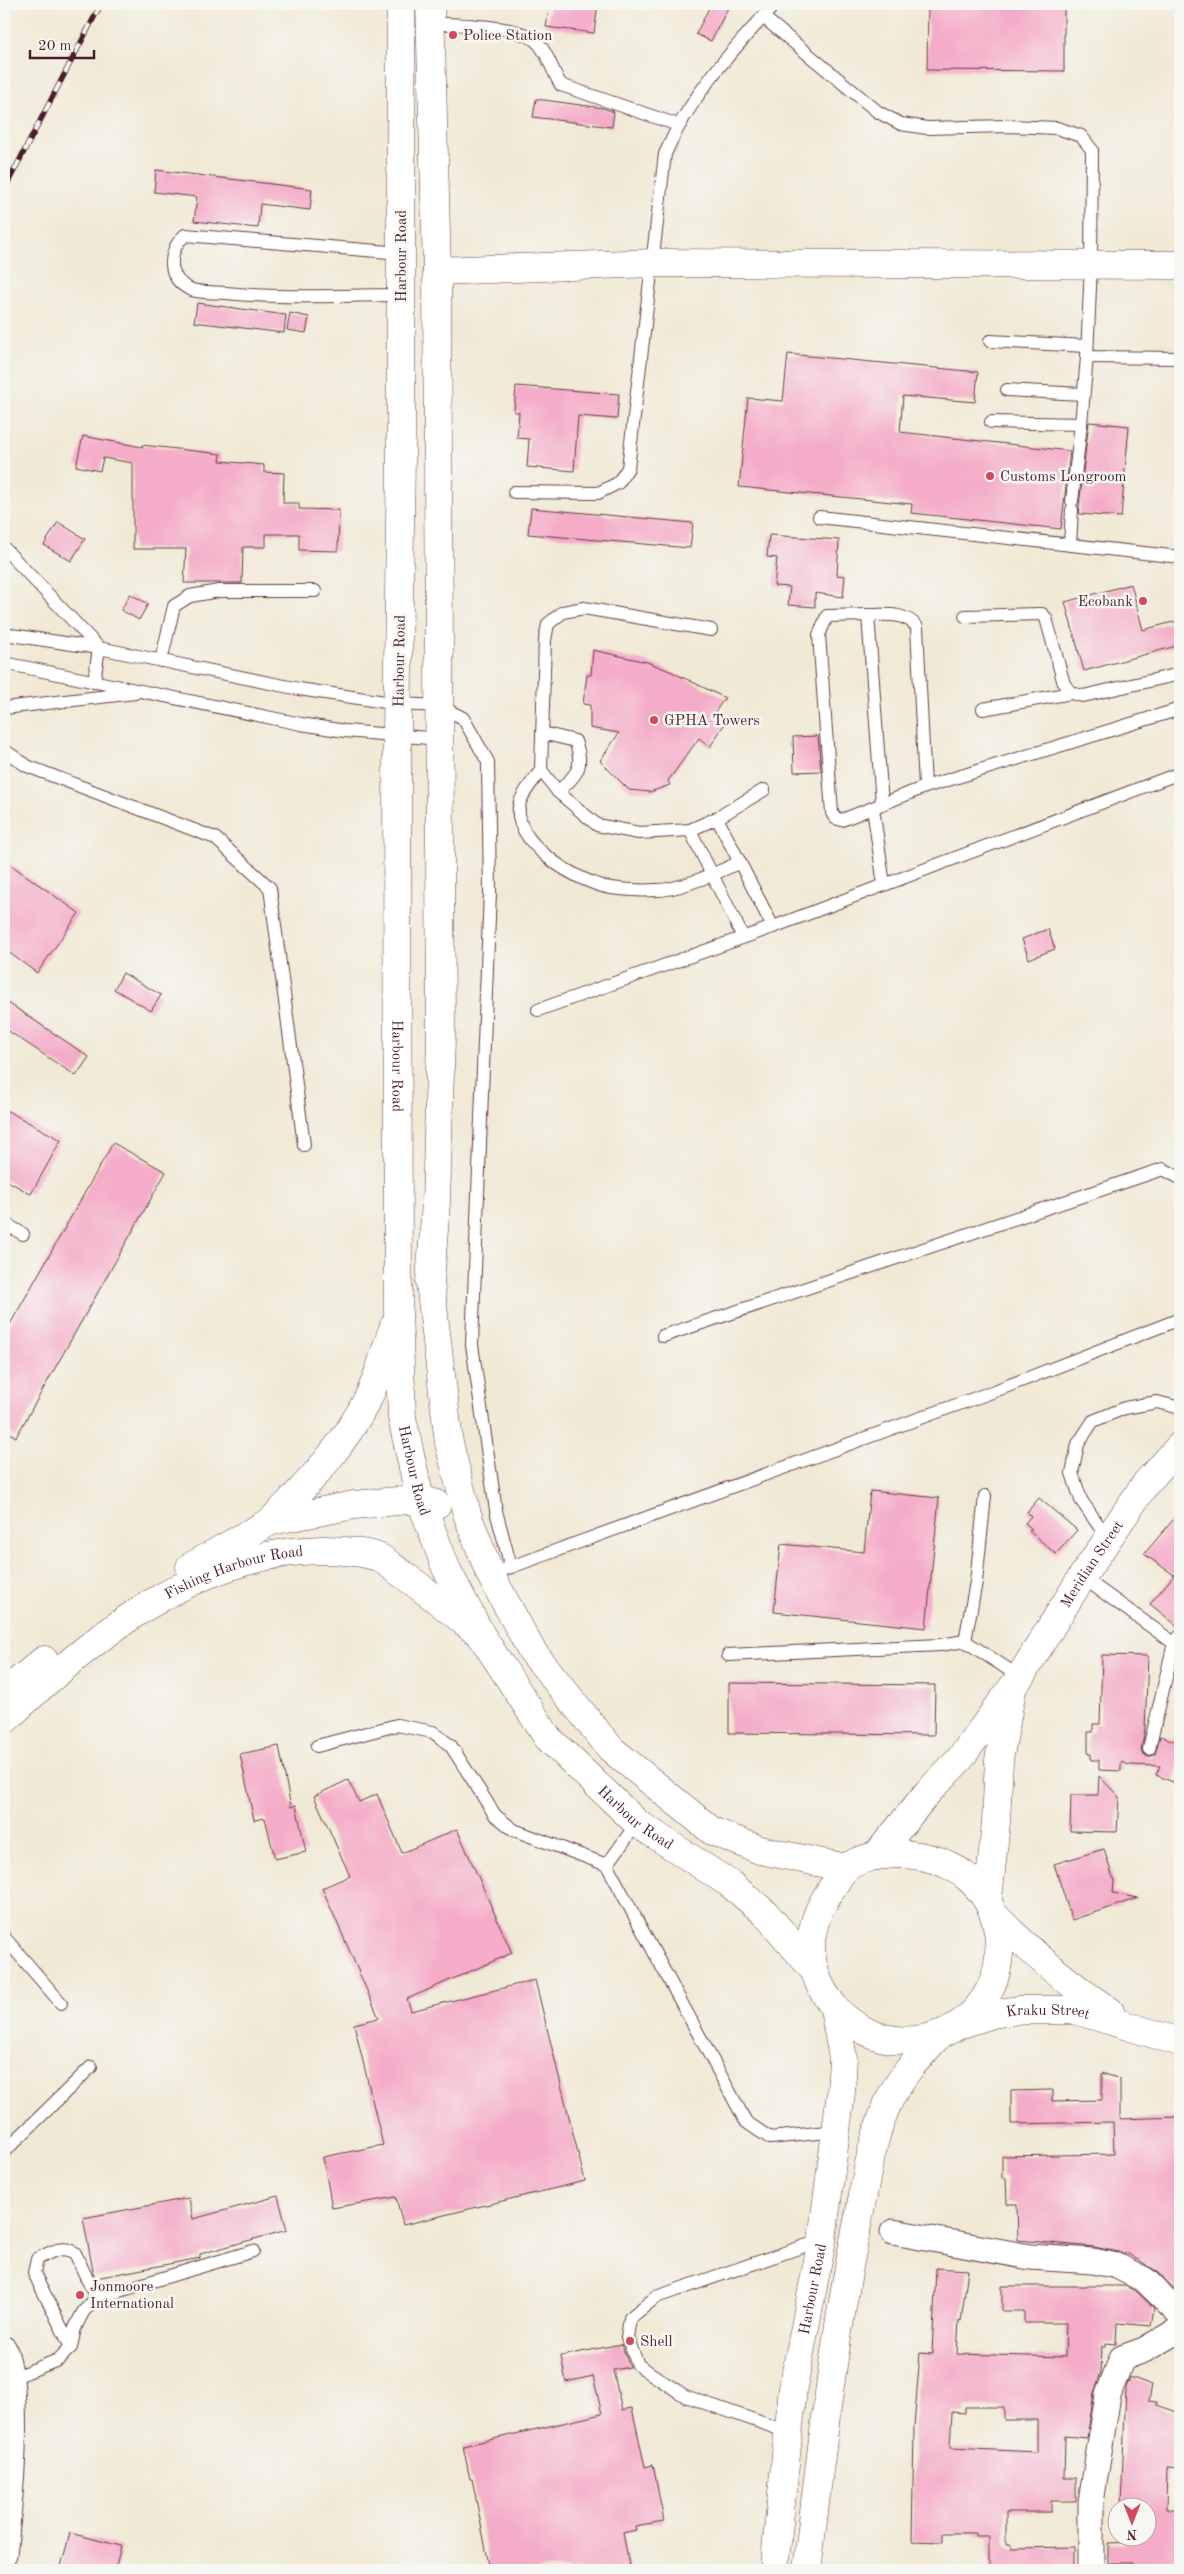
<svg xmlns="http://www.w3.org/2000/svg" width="1184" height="2574" viewBox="0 0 1184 2574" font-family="'Old Standard TT',serif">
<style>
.building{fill:#f4acc8;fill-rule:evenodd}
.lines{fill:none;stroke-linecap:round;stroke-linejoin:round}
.lane-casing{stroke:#633d44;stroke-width:14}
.street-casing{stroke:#633d44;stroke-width:27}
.secondary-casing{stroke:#633d44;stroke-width:29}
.primary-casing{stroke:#633d44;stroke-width:29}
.highway-casing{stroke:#633d44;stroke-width:29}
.lane{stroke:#fff;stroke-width:12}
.street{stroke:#fff;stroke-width:25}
.secondary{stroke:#fff;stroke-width:28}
.primary{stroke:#fff;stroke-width:28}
.highway{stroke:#fff;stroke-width:28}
.rail-casing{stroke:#4a1f2b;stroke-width:5.5}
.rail{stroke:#f6f6f2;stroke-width:4;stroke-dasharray:11;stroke-linecap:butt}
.poi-dot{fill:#d1495b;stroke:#f6f6f2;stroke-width:2}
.labels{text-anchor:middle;stroke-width:5;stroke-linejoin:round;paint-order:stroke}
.poi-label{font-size:15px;fill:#4a1f2b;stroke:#f6f6f2;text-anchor:start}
.street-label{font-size:15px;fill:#4a1f2b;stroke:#f6f6f2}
</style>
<rect width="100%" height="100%" fill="#f6f6f2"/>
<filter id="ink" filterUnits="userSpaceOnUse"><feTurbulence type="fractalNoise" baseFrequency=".02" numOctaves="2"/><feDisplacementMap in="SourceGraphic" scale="10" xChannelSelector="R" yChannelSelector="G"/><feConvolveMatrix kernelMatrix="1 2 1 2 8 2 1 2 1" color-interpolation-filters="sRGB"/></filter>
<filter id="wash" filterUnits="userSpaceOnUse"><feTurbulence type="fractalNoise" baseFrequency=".0096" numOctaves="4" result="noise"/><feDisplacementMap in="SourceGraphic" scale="20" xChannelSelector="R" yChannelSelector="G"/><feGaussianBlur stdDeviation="1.12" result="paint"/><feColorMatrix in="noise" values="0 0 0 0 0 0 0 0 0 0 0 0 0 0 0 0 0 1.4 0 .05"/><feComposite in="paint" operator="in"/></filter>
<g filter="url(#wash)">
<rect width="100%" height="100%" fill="#f0e9d5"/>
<g id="blocks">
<g class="building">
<path d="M 550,4 L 598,4 L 594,33 L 546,27 Z"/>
<path d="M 711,4 L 730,4 L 711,41 L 696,34 Z"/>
<path d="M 928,4 L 1064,4 L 1064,71 L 927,70 Z"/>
<path d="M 536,99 L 603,108 L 614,112 L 612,127 L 533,117 Z"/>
<path d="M 156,170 L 312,189 L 310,210 L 260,204 L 258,228 L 194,221 L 197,197 L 154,192 Z"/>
<path d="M 197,303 L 286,315 L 284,333 L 194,322 Z"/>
<path d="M 290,313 L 309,317 L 306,333 L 287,330 Z"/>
<path d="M 788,354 L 978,372 L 975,402 L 903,396 L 900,432 L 1070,451 L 1061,529 L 911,513 L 912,504 L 739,487 L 748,398 L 783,401 Z"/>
<path d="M 516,386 L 619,394 L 617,419 L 578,416 L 574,471 L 527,467 L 529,439 L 517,438 L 519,412 L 514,412 Z"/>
<path d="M 1089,422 L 1129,426 L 1121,517 L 1080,514 L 1079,506 Z"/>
<path d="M 83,436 L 142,447 L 142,445 L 221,454 L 220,461 L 264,465 L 264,472 L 284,473 L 283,503 L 299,503 L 299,509 L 339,510 L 338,551 L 299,550 L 299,534 L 266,534 L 266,547 L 243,547 L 242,583 L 184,583 L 186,549 L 133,549 L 133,463 L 103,458 L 100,471 L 76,466 Z"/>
<path d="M 531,508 L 693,523 L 690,548 L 528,534 Z"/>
<path d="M 58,522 L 85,539 L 71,561 L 44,545 Z"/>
<path d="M 769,535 L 839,540 L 837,575 L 845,576 L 843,597 L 815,593 L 815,607 L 788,605 L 790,587 L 774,586 L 777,558 L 767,557 Z"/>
<path d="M 1131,584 L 1143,630 L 1180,620 L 1180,645 L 1084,671 L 1065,602 Z"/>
<path d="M 130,594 L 148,604 L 139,620 L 121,610 Z"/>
<path d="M 593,650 L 647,662 L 670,671 L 725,698 L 712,716 L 725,723 L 710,747 L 699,738 L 668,781 L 670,785 L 650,792 L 629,790 L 600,761 L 619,733 L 590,728 L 590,705 L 583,704 L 587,675 L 591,675 Z"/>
<path d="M 818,736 L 821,771 L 794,772 L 793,737 Z"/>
<path d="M 4,860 L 79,913 L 37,973 L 4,949 Z"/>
<path d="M 1048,929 L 1055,949 L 1029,959 L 1022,939 Z"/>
<path d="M 123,973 L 161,995 L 151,1011 L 114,989 Z"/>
<path d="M 4,1000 L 89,1057 L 76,1076 L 4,1028 Z"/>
<path d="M 4,1109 L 61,1140 L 31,1194 L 4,1179 Z"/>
<path d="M 113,1143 L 166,1172 L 16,1437 L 4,1430 L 4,1335 Z"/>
<path d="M 870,1491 L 939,1498 L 926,1628 L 774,1612 L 781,1544 L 864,1552 Z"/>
<path d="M 1039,1498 L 1077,1530 L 1056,1554 L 1029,1531 L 1032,1529 L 1025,1523 L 1031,1516 L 1027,1512 Z"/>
<path d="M 1180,1512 L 1180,1628 L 1150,1604 L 1174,1575 L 1144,1554 Z"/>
<path d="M 1102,1655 L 1148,1656 L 1145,1729 L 1141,1751 L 1147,1757 L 1155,1755 L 1160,1736 L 1180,1743 L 1180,1762 L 1173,1782 L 1156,1775 L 1160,1766 L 1129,1765 L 1121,1762 L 1121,1771 L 1099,1770 L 1099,1760 L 1091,1760 L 1091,1754 L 1088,1754 L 1088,1732 L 1093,1732 L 1093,1724 L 1100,1724 Z"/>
<path d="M 729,1683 L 935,1685 L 934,1735 L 729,1733 Z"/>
<path d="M 279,1746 L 291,1807 L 296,1805 L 306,1852 L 275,1859 L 265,1818 L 254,1820 L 240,1754 Z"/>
<path d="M 1099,1776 L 1119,1797 L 1117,1832 L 1070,1831 L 1071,1795 L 1098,1795 Z"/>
<path d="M 348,1780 L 359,1802 L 377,1794 L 402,1853 L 457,1829 L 512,1953 L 407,1999 L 411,2011 L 535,1980 L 585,2181 L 403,2225 L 396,2197 L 332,2208 L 323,2157 L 383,2145 L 354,2024 L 379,2018 L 322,1888 L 350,1876 L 314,1796 Z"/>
<path d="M 1104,1849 L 1114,1881 L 1113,1893 L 1138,1898 L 1072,1920 L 1054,1864 Z"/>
<path d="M 1102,2073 L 1120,2079 L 1120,2119 L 1180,2117 L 1180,2150 L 1177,2150 L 1180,2294 L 1155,2270 L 1128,2254 L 1094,2247 L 1018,2240 L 1017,2204 L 1007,2204 L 1006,2178 L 1002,2178 L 1002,2156 L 1114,2154 L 1113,2122 L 1011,2124 L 1011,2091 L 1052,2090 L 1052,2101 L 1102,2100 Z"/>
<path d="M 278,2196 L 287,2230 L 200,2254 L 200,2258 L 96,2278 L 94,2276 L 83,2218 L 189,2198 L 193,2219 Z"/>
<path d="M 936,2268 L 968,2270 L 961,2321 L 959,2320 L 957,2354 L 1065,2357 L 1066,2323 L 1024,2323 L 1024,2311 L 1002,2311 L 1002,2286 L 1125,2286 L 1137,2292 L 1154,2308 L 1151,2326 L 1117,2323 L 1116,2344 L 1106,2343 L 1106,2346 L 1102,2346 L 1101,2372 L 1094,2393 L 1087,2438 L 1065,2436 L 1064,2478 L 1076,2478 L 1076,2501 L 1051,2501 L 1051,2512 L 1006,2512 L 1006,2544 L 1011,2544 L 1011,2548 L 1074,2547 L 1074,2570 L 989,2569 L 989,2536 L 975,2536 L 975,2533 L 943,2533 L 943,2542 L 912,2541 L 914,2427 L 920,2353 L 932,2354 ZM 965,2407 L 1004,2407 L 1004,2420 L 1037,2420 L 1037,2452 L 950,2448 L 952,2412 L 965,2413 Z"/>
<path d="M 621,2344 L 630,2367 L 613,2370 L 622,2410 L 632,2408 L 645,2467 L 653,2465 L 664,2521 L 635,2526 L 636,2530 L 623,2533 L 630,2570 L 490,2570 L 472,2479 L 470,2479 L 463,2446 L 602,2414 L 593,2376 L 566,2382 L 561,2356 Z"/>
<path d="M 1130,2377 L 1152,2385 L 1149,2401 L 1157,2402 L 1157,2405 L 1180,2413 L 1180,2468 L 1167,2467 L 1166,2509 L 1180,2509 L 1180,2570 L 1132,2570 L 1132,2563 L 1108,2563 L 1108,2543 L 1135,2542 L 1135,2536 L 1146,2536 L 1146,2506 L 1121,2506 L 1126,2388 Z"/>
<path d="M 70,2533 L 121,2546 L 115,2570 L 60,2570 Z"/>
</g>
</g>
</g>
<g filter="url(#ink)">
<use href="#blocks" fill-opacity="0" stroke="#633d44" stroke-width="1"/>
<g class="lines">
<defs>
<g id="lane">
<path d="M 763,17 L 878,112 L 901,124 L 927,128 L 1008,126 L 1057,128 L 1081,136 L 1092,150 L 1091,264 L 1087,357 L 1180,358"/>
<path d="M 431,23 C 457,25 522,24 539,44 C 549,56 553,73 561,85 L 678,125"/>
<path d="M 401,253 L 185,235 C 167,251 166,280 192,290 C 201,293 216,292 226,293 C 284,299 343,295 401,295"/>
<path d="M 990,341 L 1086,346"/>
<path d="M 1007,390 L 1082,394"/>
<path d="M 991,422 L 1081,424 L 1087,357"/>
<path d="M 514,492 L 598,493 L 618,483 L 628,468 L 665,154 C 690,96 732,50 775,4"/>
<path d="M 1072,501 L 1081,424"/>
<path d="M 819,517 L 1180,557"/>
<path d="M 1070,545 L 1072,510"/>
<path d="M 4,548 L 99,648 L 94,682"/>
<path d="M 868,615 C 886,615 905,612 917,627 L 925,787 L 842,820 L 835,818 L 832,813 L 819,635 L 827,616 Z"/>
<path d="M 868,615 L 882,804"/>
<path d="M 965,616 L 1042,614 L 1046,618 L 1064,684 L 1071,693 L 1083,696 L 1180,674"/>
<path d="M 711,630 L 584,608 L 563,612 L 548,624 L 545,640 L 541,770 L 558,792 L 597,825 L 639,833 L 690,830 L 717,818 L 764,790"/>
<path d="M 4,634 L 99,648 L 299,689 L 398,704 L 440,706 L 463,718 L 488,762 L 490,892 L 472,1345 L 496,1511 L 511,1567 L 490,1574"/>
<path d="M 161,661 L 174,606 L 190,596 L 219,591 L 315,591"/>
<path d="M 4,663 L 301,724 L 345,731 L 440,739"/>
<path d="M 4,708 L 135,693"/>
<path d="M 983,709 L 1071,693"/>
<path d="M 542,733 L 575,741 C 585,768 577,774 558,792"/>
<path d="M 4,750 L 27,766 L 215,838 L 270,888 L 304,1145"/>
<path d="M 541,770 C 535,779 523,792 520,802 C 508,842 579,883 611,888 C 626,890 643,891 657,890 C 680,890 719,872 740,862"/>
<path d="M 925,787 L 1180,709"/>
<path d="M 873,808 L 884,885"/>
<path d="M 717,818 L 773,927"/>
<path d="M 690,830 L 743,937"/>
<path d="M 538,1010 L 773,927 L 1180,773"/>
<path d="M 4,1223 L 23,1234"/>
<path d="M 663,1336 L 1163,1169 L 1180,1178"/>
<path d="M 1108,1539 L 1081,1500 L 1072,1473 L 1078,1444 L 1093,1421 L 1125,1408 L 1157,1402 L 1180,1408"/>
<path d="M 511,1567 L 992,1392 L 1180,1319"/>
<path d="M 1082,1577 L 1174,1643"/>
<path d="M 965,1641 L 1020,1677"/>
<path d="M 728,1655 L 940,1645 L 965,1641 L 976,1582 L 985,1496"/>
<path d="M 317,1746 L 397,1725 L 433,1732 L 451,1746 L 495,1815 L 514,1830 L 607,1865"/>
<path d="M 1149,1749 L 1174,1643 L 1180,1636"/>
<path d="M 637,1823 L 607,1865 L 746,2122 L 770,2138 L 837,2131"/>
<path d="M 4,1937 L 61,2003"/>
<path d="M 4,2152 L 91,2067"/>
<path d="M 71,2347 L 34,2273 L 37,2259 C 50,2253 62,2244 75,2253 L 96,2298"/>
<path d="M 10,2379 L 58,2360 L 71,2347 L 75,2328 L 83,2312 L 96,2298 L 253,2251"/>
<path d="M 788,2432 L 685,2396 L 638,2365 L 627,2337 L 630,2318 L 656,2297 L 822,2240"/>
</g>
<g id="street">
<path d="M 893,2232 L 1030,2257 L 1093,2261 L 1117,2266 L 1145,2280 L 1180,2314"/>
<path d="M 4,2349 C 22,2398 10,2501 4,2554"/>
<path d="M 1091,2570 L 1091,2502 L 1108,2395 L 1122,2358 L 1144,2350 L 1180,2329"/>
</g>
<g id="secondary">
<path id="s1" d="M 401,4 L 401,455 L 397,736 L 398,1313 L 402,1418 L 420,1499 L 446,1568 L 481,1635 L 548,1738 L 637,1823 L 730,1884 L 765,1913 L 814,1970"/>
<path d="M 430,4 L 437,271 L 441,1037 L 436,1203 L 430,1282 L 449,1443 L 467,1514 L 490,1574 L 532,1651 L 611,1749 L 712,1831 L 760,1850 L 846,1868"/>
<path d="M 437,271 L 654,263 L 1180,265"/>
<path d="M 271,1521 C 309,1483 344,1446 368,1398 C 379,1376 385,1350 394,1326"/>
<path d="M 190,1567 L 271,1521 L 354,1505 L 420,1499 L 437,1504"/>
<path d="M 4,1693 L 44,1660"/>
<path id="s2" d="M 4,1721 C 90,1639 198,1550 324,1550 C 338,1550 367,1552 380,1558 C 387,1562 394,1568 401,1573 C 426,1591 450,1610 473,1629"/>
<path d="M 895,1854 C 1031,1854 1030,2027 915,2040 C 860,2046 810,1999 811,1944 C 812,1924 821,1904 832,1888 C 836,1882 840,1874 845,1869 C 857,1858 880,1855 895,1854 Z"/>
<path d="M 994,1915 C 1030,1951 1067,1984 1110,2011"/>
<path id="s3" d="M 962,2024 L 993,2014 L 1018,2010 L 1075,2010 L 1180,2042"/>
</g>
<g id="primary">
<path id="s4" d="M 876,1856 L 928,1792 L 959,1760 L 1020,1677 L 1082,1577 L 1146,1483 L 1180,1446"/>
<path d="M 988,1899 L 996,1822 L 999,1760 L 1011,1695"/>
</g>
<g id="highway">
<path id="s5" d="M 774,2570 L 793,2388 L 822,2240 L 841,2092 L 843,2058 L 834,2009"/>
<path d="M 807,2570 C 821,2454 834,2336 858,2221 C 866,2181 871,2140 888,2103 C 900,2076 920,2056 940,2034"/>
</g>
</defs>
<use href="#lane" class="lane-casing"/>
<use href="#street" class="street-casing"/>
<use href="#secondary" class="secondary-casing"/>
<use href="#primary" class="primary-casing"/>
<use href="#highway" class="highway-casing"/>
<use href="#lane" class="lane"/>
<use href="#street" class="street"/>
<use href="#secondary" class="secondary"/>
<use href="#primary" class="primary"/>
<use href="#highway" class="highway"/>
<defs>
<path id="rail" d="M 4,190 L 101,4"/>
</defs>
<use href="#rail" class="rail-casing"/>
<use href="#rail" class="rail"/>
</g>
</g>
<g class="poi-dot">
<circle cx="453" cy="35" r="5"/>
<circle cx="990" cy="476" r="5"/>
<circle cx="1143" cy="601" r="5"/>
<circle cx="654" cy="720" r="5"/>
<circle cx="80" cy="2295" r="5"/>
<circle cx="630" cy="2341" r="5"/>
</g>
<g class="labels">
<g class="poi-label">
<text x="463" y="40">Police Station</text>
<text x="1000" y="481">Customs Longroom</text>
<text x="1133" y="606" text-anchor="end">Ecobank</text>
<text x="664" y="725">GPHA Towers</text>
<text x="90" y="2291">Jonmoore<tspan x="90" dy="17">International</tspan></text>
<text x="640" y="2346">Shell</text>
</g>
<g class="street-label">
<text transform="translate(401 256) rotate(-90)" y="5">Harbour Road</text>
<text transform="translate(399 661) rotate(-89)" y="5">Harbour Road</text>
<text dy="5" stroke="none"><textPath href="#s1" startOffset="1062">Harbour Road</textPath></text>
<text dy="5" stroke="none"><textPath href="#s1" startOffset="1468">Harbour Road</textPath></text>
<text dy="5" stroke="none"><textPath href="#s4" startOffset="364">Meridian Street</textPath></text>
<text dy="5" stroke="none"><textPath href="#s2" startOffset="278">Fishing Harbour Road</textPath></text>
<text dy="5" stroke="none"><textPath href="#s1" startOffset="1888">Harbour Road</textPath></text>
<text dy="5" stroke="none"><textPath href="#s3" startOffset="88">Kraku Street</textPath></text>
<text dy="5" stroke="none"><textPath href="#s5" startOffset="284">Harbour Road</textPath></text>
</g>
</g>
<rect width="1184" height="2574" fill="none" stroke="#f6f6f2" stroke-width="20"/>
<g transform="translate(1132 2522) rotate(180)"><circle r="24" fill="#f6f6f2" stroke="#b1a0a2"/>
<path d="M0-4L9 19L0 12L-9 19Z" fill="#d1495b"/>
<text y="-8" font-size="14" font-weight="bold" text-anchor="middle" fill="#4a1f2b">N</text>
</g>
<path d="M30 50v8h64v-8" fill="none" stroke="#4a1f2b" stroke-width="2.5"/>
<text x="38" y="50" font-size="15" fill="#4a1f2b" stroke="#f6f6f2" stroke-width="4" paint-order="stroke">20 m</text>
</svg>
